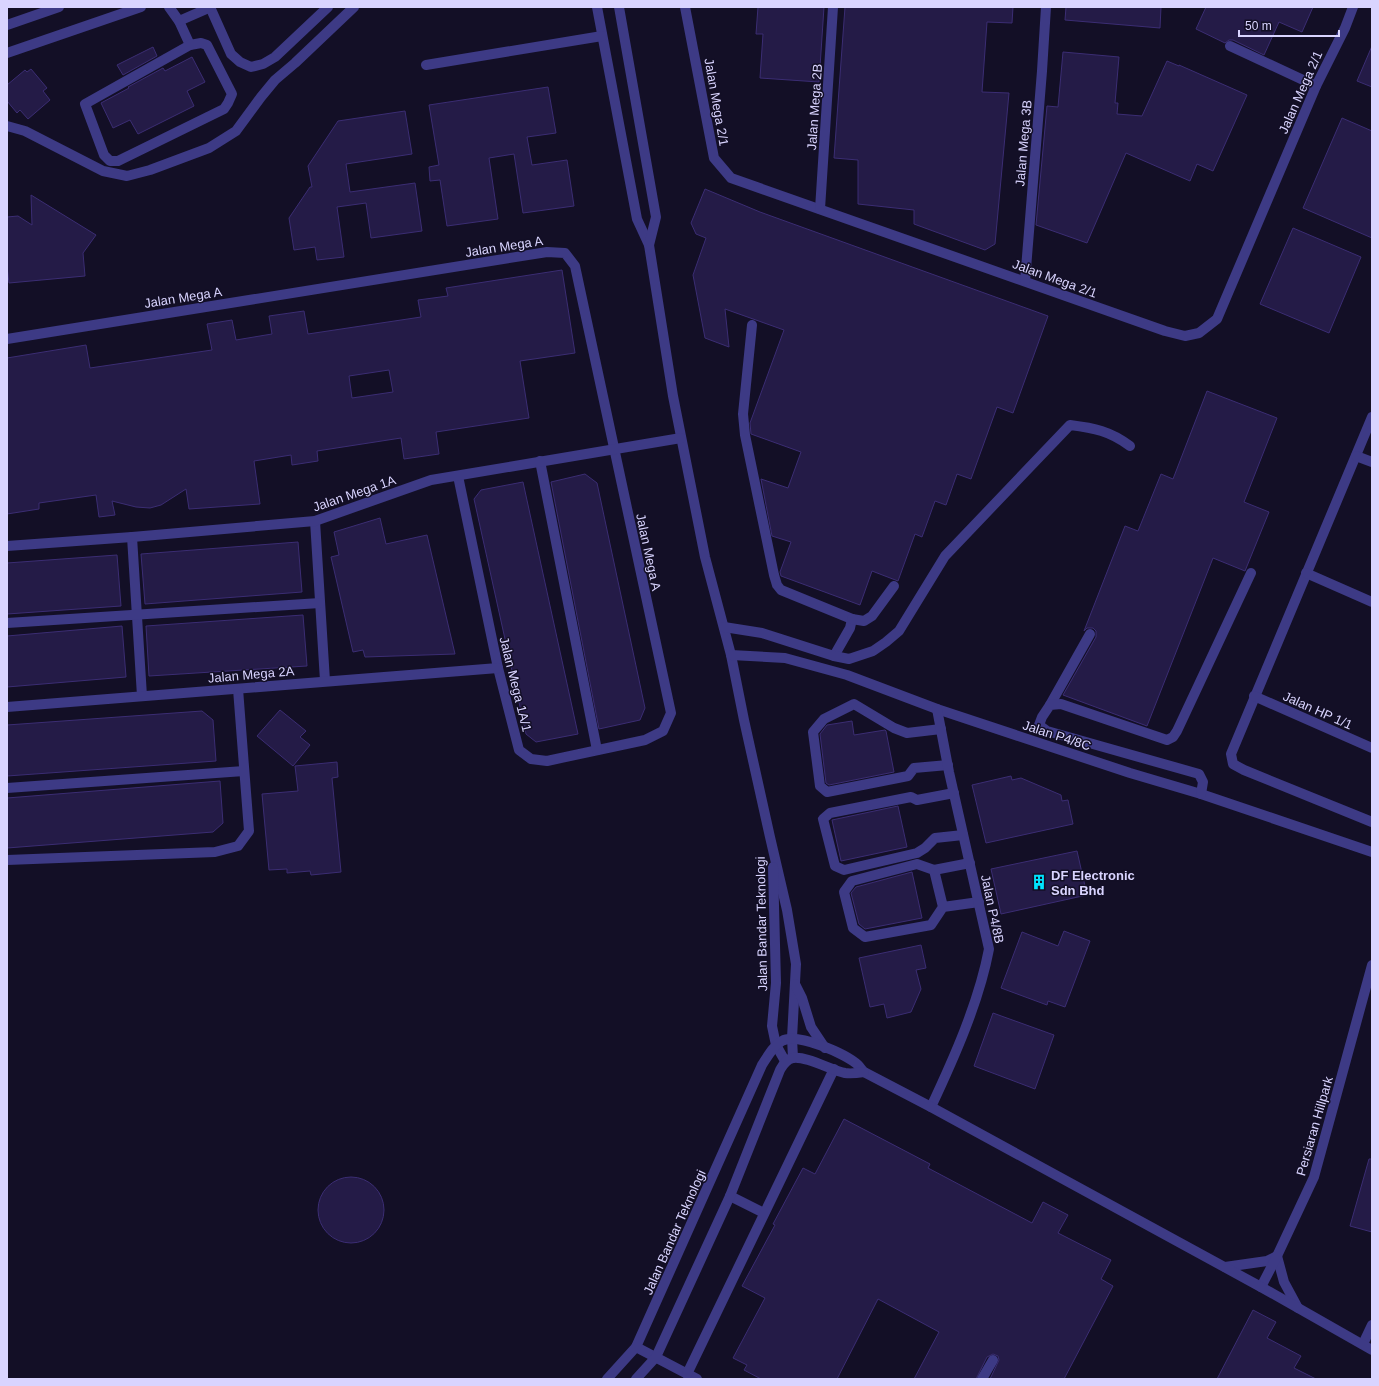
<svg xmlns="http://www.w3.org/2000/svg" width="1379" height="1386" viewBox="0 0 1379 1386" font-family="Helvetica,sans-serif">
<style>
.building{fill:#241b47;stroke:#3b2d73;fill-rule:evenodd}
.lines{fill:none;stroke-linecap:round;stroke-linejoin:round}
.minor{stroke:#3d3a85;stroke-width:10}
.labels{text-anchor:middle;stroke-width:3;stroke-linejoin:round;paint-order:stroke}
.street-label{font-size:13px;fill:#d9d4ff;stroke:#130f26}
.poi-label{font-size:13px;font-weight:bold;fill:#d9d4ff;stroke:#130f26;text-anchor:start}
</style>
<rect width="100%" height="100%" fill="#130f26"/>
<g class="building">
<path d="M 758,7 L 824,7 L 819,82 L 760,78 L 763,34 L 756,34 Z"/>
<path d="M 845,7 L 1013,7 L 1012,23 L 987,22 L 982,92 L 1009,93 L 995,244 L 985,250 L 914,224 L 914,210 L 858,204 L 858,160 L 834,158 Z"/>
<path d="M 1066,7 L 1161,7 L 1160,28 L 1065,20 Z"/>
<path d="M 1206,7 L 1313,7 L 1302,32 L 1279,22 L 1264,55 L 1233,40 L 1229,40 L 1225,43 L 1196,29 Z"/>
<path d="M 1372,46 L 1372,87 L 1357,81 Z"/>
<path d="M 153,47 L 157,56 L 123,75 L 117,65 Z"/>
<path d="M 1063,52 L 1119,57 L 1115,103 L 1118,103 L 1117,114 L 1142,116 L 1167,61 L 1179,66 L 1179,65 L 1247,95 L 1213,171 L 1197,164 L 1190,181 L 1126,153 L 1087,243 L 1036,225 L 1047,106 L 1058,107 Z"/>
<path d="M 192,57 L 205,82 L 187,91 L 194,106 L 138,134 L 130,120 L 113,128 L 101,103 L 129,88 L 128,87 L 163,68 L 165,71 Z"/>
<path d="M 31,69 L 47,88 L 43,91 L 50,100 L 28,119 L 20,110 L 17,113 L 7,101 L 7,85 L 25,70 L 27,72 Z"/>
<path d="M 548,87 L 556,133 L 527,137 L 532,165 L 567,160 L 574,206 L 523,213 L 514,154 L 489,158 L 498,219 L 447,226 L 440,180 L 430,181 L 429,167 L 439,165 L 429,105 Z"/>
<path d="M 405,111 L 412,154 L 346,164 L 350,192 L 415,183 L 422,231 L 371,238 L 366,203 L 337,207 L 344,257 L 317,260 L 315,247 L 294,250 L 289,218 L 310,187 L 312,187 L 308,166 L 338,121 Z"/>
<path d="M 1342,118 L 1372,131 L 1372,238 L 1303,208 Z"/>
<path d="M 705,189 L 760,212 L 1048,316 L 1013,413 L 997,407 L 971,479 L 957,474 L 946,505 L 935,501 L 922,537 L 915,534 L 898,581 L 872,571 L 860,605 L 781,576 L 780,572 L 791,542 L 772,536 L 761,479 L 788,488 L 801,452 L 751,434 L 750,423 L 784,330 L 725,309 L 729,347 L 705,338 L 693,275 L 706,238 L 696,234 L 691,223 Z"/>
<path d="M 31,195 L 96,235 L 83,253 L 85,276 L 9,283 L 7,267 L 7,217 L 18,216 L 32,225 Z"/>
<path d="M 1293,228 L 1361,257 L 1329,333 L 1260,304 Z"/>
<path d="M 562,270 L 575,353 L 520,361 L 529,418 L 436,432 L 439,454 L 404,459 L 401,438 L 317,451 L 318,461 L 292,465 L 291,455 L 254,461 L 260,504 L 189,509 L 186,489 L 161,505 L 150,508 L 136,507 L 112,501 L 115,515 L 99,517 L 96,495 L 39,503 L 39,509 L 7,514 L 7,358 L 86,345 L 90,368 L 212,350 L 207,324 L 232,320 L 236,340 L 272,334 L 269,316 L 304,311 L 308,334 L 421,317 L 418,300 L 448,296 L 446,288 ZM 389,370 L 393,392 L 352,398 L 349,376 Z"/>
<path d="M 1207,391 L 1277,418 L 1244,502 L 1269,512 L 1245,571 L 1213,558 L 1147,726 L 1063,695 L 1096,637 L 1096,631 L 1093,628 L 1087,628 L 1084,631 L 1125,526 L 1138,531 L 1161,474 L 1173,479 Z"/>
<path d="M 585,474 L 597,483 L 645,708 L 640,720 L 599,729 L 551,482 Z"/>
<path d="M 523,482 L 578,734 L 536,742 L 526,734 L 474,499 L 481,490 Z"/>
<path d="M 380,518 L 386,544 L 427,535 L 455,654 L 365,657 L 363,650 L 353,652 L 331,557 L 339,555 L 334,532 Z"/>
<path d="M 298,542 L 302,592 L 145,604 L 141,554 Z"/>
<path d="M 117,555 L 121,606 L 7,614 L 7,563 Z"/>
<path d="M 303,615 L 307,666 L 149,676 L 146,626 Z"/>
<path d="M 122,626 L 126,677 L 7,687 L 7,636 Z"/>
<path d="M 280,710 L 306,731 L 300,737 L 310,745 L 293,766 L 257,736 Z"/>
<path d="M 202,711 L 213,720 L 216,761 L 7,776 L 7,725 Z"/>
<path d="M 852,721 L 854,735 L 885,730 L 886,731 L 894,772 L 829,785 L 826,783 L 820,734 L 827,725 Z"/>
<path d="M 337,762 L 338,777 L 332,778 L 341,872 L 311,875 L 310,871 L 287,873 L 287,869 L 269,870 L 262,794 L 298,791 L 295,766 Z"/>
<path d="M 1011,776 L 1012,780 L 1021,778 L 1061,795 L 1062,801 L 1068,800 L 1073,824 L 986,843 L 972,785 Z"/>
<path d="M 220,781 L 223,823 L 213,832 L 7,848 L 7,798 Z"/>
<path d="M 898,806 L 907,847 L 841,861 L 832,820 Z"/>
<path d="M 1077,851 L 1087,895 L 1001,914 L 991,869 Z"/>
<path d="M 912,872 L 922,918 L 865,929 L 859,924 L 851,893 L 856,887 Z"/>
<path d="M 1064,931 L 1090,941 L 1065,1007 L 1048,1001 L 1047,1005 L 1001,988 L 1022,932 L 1058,946 Z"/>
<path d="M 921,945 L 926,968 L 916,970 L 921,989 L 911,1012 L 887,1018 L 884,1004 L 870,1007 L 859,958 Z"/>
<path d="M 993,1013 L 1054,1035 L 1035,1089 L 974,1066 Z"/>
<path d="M 844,1119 L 930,1164 L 928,1168 L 1032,1223 L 1043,1202 L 1068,1215 L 1058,1233 L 1111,1260 L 1101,1279 L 1113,1286 L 1064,1379 L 990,1379 L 999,1360 L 998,1356 L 993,1354 L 987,1357 L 976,1379 L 914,1379 L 939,1332 L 878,1299 L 837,1379 L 761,1379 L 744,1370 L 747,1365 L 733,1358 L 765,1298 L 742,1286 L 775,1225 L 773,1224 L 803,1168 L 815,1174 Z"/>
<path d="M 1369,1159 L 1372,1159 L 1372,1232 L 1350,1226 Z"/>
<circle cx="351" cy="1210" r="33"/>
<path d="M 1253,1310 L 1276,1322 L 1267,1338 L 1301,1356 L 1294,1368 L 1316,1379 L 1217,1379 Z"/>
</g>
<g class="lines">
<g class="minor">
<path d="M 169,7 L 179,21 L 190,45"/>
<path d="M 210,7 L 231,54 L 240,62 L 251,67 L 263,64 L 275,57 L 328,7"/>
<path d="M 597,7 L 637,219 L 649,245 L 673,396 L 705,557 L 731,655 L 744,720 L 770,837 L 787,910 L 796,964 L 792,1038 L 793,1058"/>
<path d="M 619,7 L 656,217 L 649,245"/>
<path d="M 685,7 L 714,158 L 731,178 L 1165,331 L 1185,336 L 1199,333 L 1217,319 L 1316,86 L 1345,28 L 1353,7"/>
<path d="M 179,21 L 211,7"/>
<path d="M 7,25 L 59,7"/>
<path d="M 201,43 L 207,45 L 232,94 L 228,103 L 224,109 L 118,161 L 110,161 L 104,155 L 85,104 L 190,45 Z"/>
<path d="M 1230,46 L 1316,86"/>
<path d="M 7,53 L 141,7"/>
<path d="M 426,65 L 602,36"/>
<path d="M 7,126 L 25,131 L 103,171 L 127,176 L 150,170 L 209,148 L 236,131 L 261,97 L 275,80 L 295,63 L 354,7"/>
<path d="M 820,209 L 833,7"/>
<path d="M 1025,281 L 1042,71 L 1046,7"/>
<path d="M 752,325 L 743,414 L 745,435 L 774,575 L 777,585 L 781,590 L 852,619 L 850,628 L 834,656"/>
<path d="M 7,339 L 547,252 L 565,253 L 575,266 L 671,713 L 663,731 L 645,740 L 547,761 L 531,759 L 519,750 L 498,668 L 458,476"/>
<path d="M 1372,417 L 1231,754 L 1233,764 L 1244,770 L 1372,822"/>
<path d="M 1356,456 L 1372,462"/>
<path d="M 540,461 L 597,750"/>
<path d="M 315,521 L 325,681"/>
<path d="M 132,537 L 142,696"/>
<path d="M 7,546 L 132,537 L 315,521 L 431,480 L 681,438"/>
<path d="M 1306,573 L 1372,602"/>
<path d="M 852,619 L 864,621 L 872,616 L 894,586"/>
<path d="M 7,623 L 320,603"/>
<path d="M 724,627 L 762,633 L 834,656 L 849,659 L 873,651 L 886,642 L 899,631 L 945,556 L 1070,425 C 1094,428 1110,431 1130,446"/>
<path d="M 731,655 L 785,658 L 847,675 L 937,709 L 1130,773 L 1201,794 L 1372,852"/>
<path d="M 1254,696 L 1372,748"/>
<path d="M 1050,705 L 1090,634"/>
<path d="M 7,707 L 498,668"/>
<path d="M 941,729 L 907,733 L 894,728 L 854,704 L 824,719 L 813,732 L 820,786 L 827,792 L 908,776 L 914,768 L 948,765"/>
<path d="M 7,788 L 244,771"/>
<path d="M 954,793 L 917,800 L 911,797 L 830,813 L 823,819 L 835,866 L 844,870 L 917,853 L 925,848 L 935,838 L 963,835"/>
<path d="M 1201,794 L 1203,782 L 1199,774 L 1047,731 L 1039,725 L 1042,717 L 1050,705 L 1061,704 L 1167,740 L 1173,737 L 1177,731 L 1251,573"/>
<path d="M 7,860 L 215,852 L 238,846 L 249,831 L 238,689"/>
<path d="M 773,867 L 776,983 L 772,1026 L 776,1045 L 785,1061"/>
<path d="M 934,870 L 970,863"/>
<path d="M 943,907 L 934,870 L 917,864 L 852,881 L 844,892 L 853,928 L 865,937 L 931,925 L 943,907 L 979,902"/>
<path d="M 795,984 L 802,998 L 811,1027 L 825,1048"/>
<path d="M 931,1107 C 954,1058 979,1002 989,949 L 949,772 L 937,709"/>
<path d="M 730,1196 L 764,1213"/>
<path d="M 1225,1267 L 1267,1261 L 1277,1256 L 1284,1282 L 1298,1308"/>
<path d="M 1261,1287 L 1277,1256 L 1314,1177 L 1372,965"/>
<path d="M 1363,1344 L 1372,1325"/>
<path d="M 636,1347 L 697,1379"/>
<path d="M 687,1374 L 834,1069"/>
<path d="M 607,1379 L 636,1347 L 762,1065 C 768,1056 773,1046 782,1041 C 797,1032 846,1054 858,1065 C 860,1067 862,1070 864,1072 L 931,1107 L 1261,1287 L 1372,1350"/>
<path d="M 636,1379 L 656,1357 L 730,1196 L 780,1070 C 783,1065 786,1059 793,1058 C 807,1056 831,1070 845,1073 C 851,1074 858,1073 864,1072"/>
<path d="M 982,1379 L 993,1360"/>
</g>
</g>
<defs>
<symbol id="building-bare" viewBox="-9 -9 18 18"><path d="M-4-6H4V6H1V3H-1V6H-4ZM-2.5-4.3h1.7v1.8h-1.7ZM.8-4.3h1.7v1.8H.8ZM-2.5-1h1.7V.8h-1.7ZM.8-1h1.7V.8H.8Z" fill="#00e5ff" stroke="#130f26" stroke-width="2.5" paint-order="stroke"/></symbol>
</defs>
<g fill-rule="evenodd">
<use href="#building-bare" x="1028" y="871" width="22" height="22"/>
</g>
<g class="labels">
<g class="street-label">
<text transform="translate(1300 92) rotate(-66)" y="5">Jalan Mega 2/1</text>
<text transform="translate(717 102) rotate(80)" y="5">Jalan Mega 2/1</text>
<text transform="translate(814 107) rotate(-86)" y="5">Jalan Mega 2B</text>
<text transform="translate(1023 143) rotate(-85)" y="5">Jalan Mega 3B</text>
<text transform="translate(504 246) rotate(-9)" y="5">Jalan Mega A</text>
<text transform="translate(1055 278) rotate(20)" y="5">Jalan Mega 2/1</text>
<text transform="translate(183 297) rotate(-9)" y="5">Jalan Mega A</text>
<text transform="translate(354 493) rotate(-19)" y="5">Jalan Mega 1A</text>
<text transform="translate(649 552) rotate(78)" y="5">Jalan Mega A</text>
<text transform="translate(251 674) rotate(-5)" y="5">Jalan Mega 2A</text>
<text transform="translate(516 684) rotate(76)" y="5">Jalan Mega 1A/1</text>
<text transform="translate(1318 710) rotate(24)" y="5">Jalan HP 1/1</text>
<text transform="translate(1057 735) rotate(18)" y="5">Jalan P4/8C</text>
<text transform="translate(993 909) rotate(78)" y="5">Jalan P4/8B</text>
<text transform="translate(761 924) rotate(-91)" y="5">Jalan Bandar Teknologi</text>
<text transform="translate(1314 1126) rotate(-74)" y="5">Persiaran Hillpark</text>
<text transform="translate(674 1232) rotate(-66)" y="5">Jalan Bandar Teknologi</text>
</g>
<g class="poi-label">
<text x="1051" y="880">DF Electronic<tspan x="1051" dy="15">Sdn Bhd</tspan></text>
</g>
</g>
<rect width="1379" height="1386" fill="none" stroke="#d9d4ff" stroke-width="16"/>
<path d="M1239 30v6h100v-6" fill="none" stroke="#d9d4ff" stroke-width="2"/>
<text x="1245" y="30" font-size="12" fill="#d9d4ff" stroke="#130f26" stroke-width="3" paint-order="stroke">50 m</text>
</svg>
